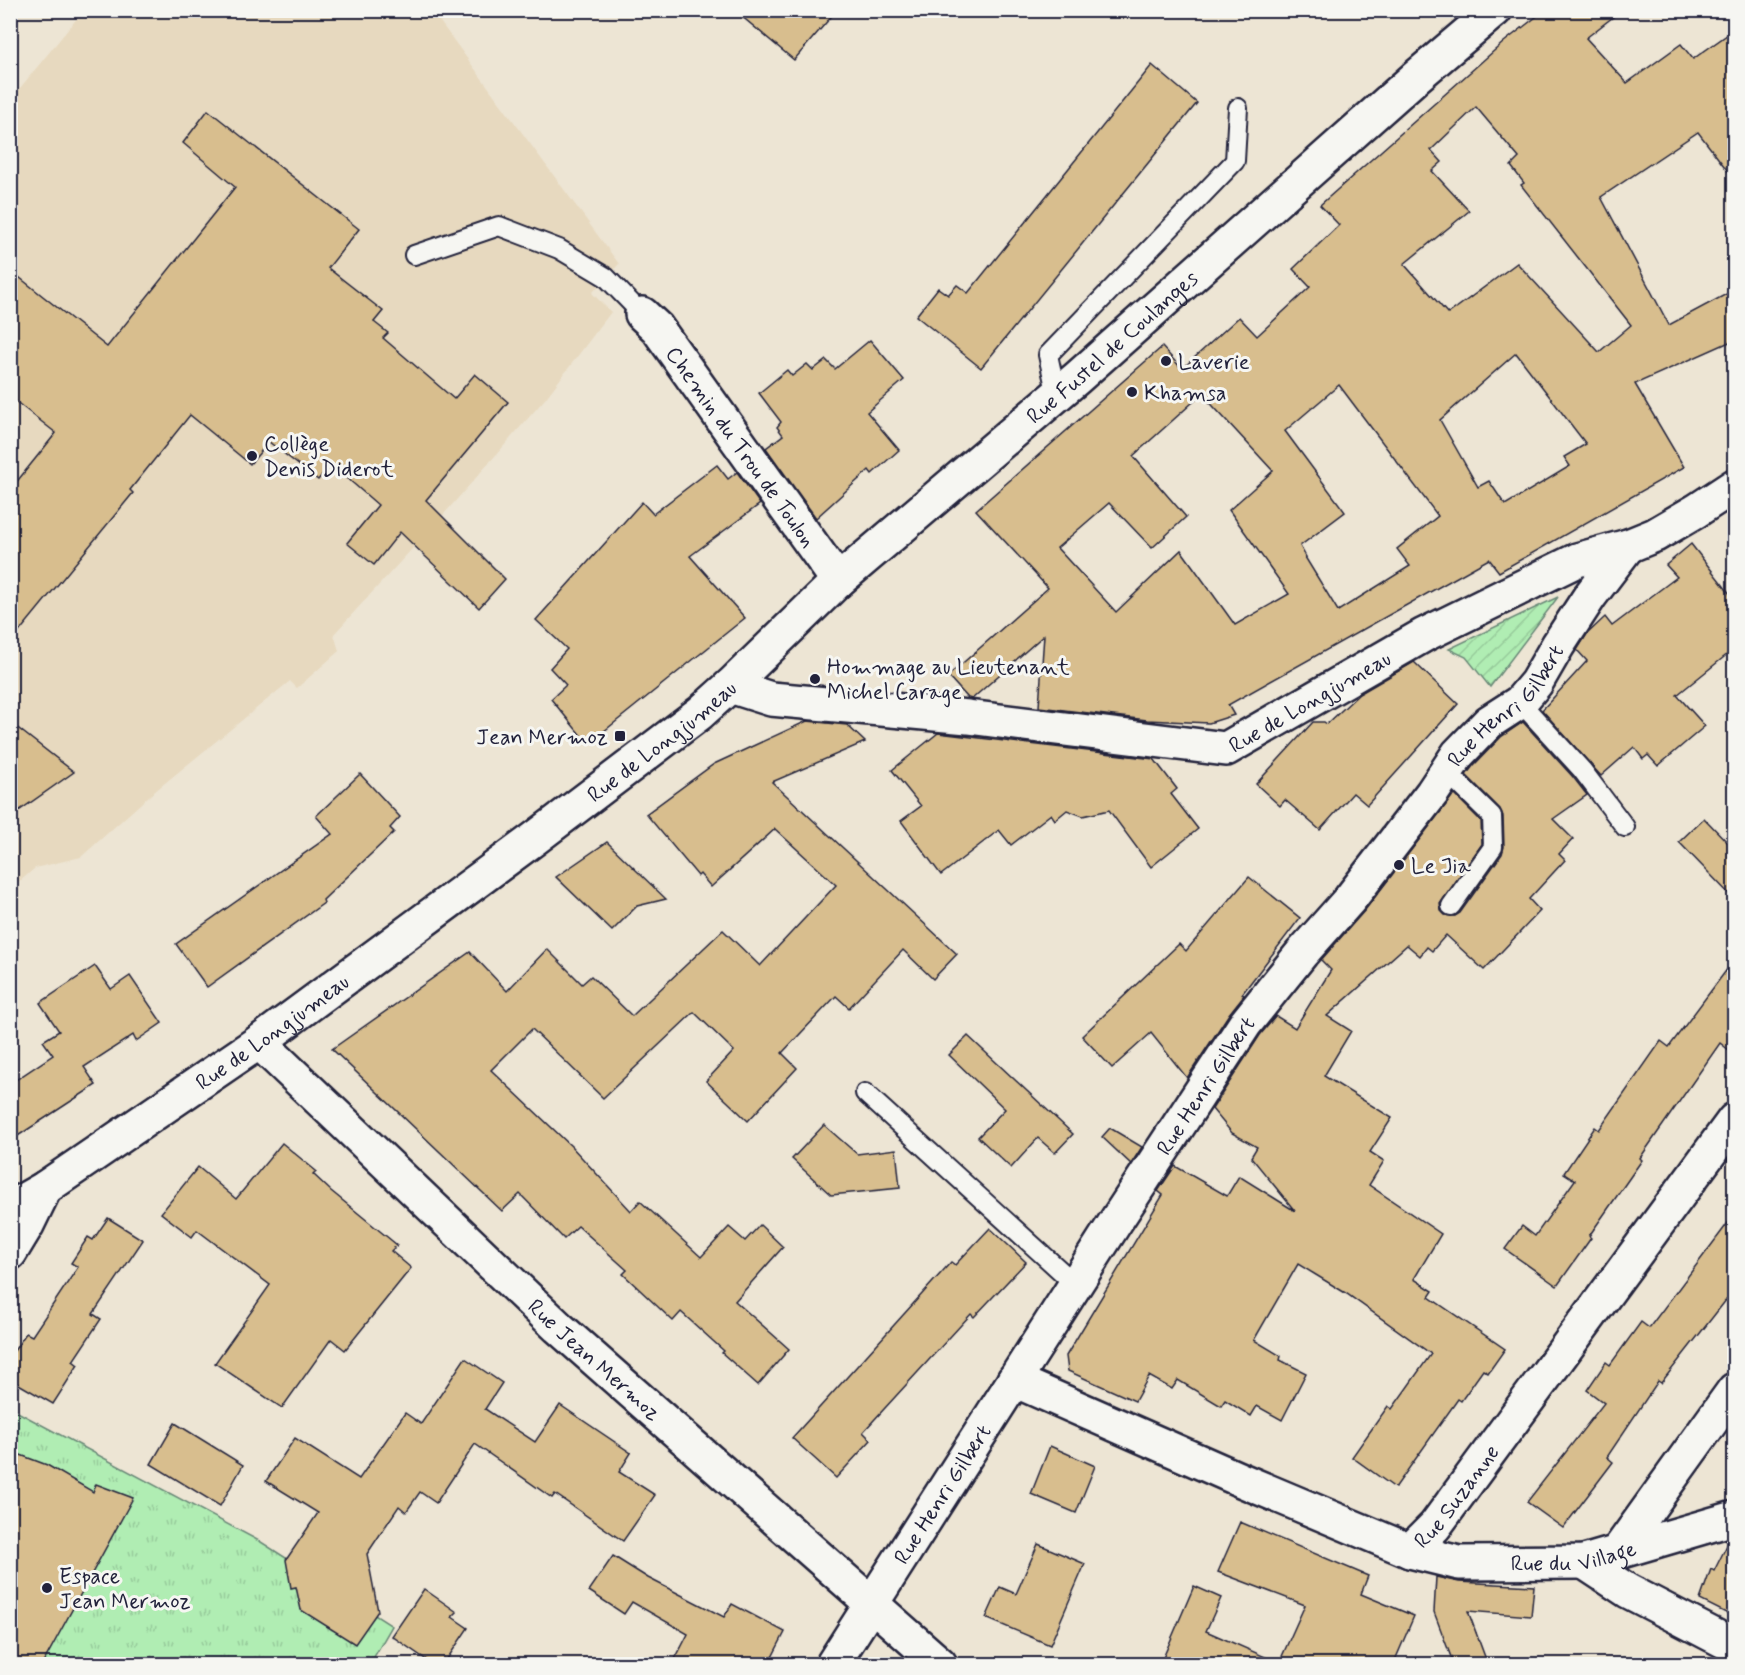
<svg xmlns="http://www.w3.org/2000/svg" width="1745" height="1675" viewBox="0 0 1745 1675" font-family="Mynerve,sans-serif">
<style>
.built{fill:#e7d9bf}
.grass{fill:url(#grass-tufts);stroke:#698877;stroke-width:1.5}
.garden{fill:url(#garden-furrows);stroke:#698877;stroke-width:1.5}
.building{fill:#d8be8e;stroke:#22223b;stroke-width:1.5;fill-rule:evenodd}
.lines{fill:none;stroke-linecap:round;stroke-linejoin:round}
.lane-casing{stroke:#22223b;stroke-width:22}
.street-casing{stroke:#22223b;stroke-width:38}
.lane{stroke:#f6f6f2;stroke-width:18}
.street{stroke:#f6f6f2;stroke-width:33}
.poi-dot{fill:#22223b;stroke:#f6f6f2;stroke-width:2}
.labels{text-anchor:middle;stroke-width:6;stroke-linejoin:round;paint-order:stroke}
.street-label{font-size:22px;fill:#22223b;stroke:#f6f6f2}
.poi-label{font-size:22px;fill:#22223b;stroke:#f6f6f2;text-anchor:start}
</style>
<defs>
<pattern id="grass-tufts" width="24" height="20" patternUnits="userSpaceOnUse" patternTransform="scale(1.5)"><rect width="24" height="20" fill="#b0edb3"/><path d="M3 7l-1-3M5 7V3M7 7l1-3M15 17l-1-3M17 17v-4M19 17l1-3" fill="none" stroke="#97cb9b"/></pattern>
<pattern id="garden-furrows" width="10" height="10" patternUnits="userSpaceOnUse" patternTransform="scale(1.5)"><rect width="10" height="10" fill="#b0edb3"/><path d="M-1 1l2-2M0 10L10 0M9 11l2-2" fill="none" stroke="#97cb9b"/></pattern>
</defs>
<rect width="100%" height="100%" fill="#ede5d4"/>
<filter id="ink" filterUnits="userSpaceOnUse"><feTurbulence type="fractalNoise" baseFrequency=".0167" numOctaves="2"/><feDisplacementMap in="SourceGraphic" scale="12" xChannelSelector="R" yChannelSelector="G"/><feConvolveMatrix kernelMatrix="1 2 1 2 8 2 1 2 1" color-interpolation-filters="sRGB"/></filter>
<g filter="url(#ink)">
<path class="built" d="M 83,11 L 432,11 L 619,264 L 592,293 L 611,312 L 545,399 L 444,514 L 334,634 L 339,651 L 297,688 L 290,681 L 149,796 L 81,857 L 35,868 L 11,889 L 11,99 Z"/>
<path class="grass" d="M 10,1408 L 261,1542 L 392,1626 L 370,1664 L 11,1664 Z"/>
<path class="garden" d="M 1558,597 L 1490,687 L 1466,657 L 1449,649 Z"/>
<g class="building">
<path d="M 734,10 L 837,10 L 794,60 Z"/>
<path d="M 1545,10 L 1622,10 L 1586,38 L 1627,83 L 1681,44 L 1693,59 L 1734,30 L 1734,179 L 1698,132 L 1601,197 L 1669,325 L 1734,290 L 1734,340 L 1635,384 L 1684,467 L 1499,572 L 1489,559 L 1228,705 L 1234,715 L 1209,723 L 1147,720 L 1039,707 L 1044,635 L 972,699 L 968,698 L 948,676 L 1048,588 L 976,510 L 1162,347 L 1182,369 L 1239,317 L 1257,336 L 1310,287 L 1293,269 L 1339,225 L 1320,205 L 1504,42 ZM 1476,107 L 1519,158 L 1511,166 L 1524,183 L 1521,185 L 1631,325 L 1599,352 L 1517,263 L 1448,314 L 1404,264 L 1469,211 L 1432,171 L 1442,162 L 1431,150 ZM 1516,353 L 1586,444 L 1564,457 L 1570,466 L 1505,505 L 1489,481 L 1478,487 L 1440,420 ZM 1339,385 L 1438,516 L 1397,549 L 1410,566 L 1338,611 L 1305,557 L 1306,557 L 1300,546 L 1345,512 L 1285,431 ZM 1202,394 L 1273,471 L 1229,510 L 1289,594 L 1235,625 L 1181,550 L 1116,612 L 1057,548 L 1109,503 L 1152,548 L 1186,517 L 1133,456 Z"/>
<path d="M 1152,65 L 1197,103 L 981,368 L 916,316 L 938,288 L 948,295 L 957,285 L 968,293 Z"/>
<path d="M 208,110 L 359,229 L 328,268 L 383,311 L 374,322 L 388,333 L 383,338 L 454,399 L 475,374 L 508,402 L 426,500 L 505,579 L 479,608 L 400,532 L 374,565 L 347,543 L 378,505 L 331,464 L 318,480 L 269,442 L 250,464 L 190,415 L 130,490 L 133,493 L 10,643 L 10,490 L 56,433 L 10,397 L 10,270 L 107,347 L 235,187 L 183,143 Z"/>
<path d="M 870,340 L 904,380 L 867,412 L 899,450 L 872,474 L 869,470 L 816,518 L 766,448 L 783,435 L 777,427 L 781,422 L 759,393 L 787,370 L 792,376 L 807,364 L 813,370 L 826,360 L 835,369 Z"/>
<path d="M 717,465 L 728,479 L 737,472 L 760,504 L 690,556 L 745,618 L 588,744 L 551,699 L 566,685 L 550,668 L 567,649 L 536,620 L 642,502 L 653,514 Z"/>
<path d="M 1691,544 L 1734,599 L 1734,649 L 1677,695 L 1705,726 L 1658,766 L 1648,755 L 1643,759 L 1634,747 L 1601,776 L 1542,710 L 1587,661 L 1577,650 L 1587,634 L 1605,617 L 1612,626 L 1677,577 L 1666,565 Z"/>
<path d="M 1414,662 L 1458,704 L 1367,805 L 1353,793 L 1320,830 L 1285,800 L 1280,806 L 1256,784 L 1313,722 L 1324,722 L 1327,724 L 1359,694 Z"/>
<path d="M 807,721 L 847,725 L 865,742 L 772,782 L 957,954 L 933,979 L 903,950 L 849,1008 L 836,996 L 782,1053 L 797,1068 L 748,1121 L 706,1081 L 734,1051 L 694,1012 L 603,1098 L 532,1029 L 491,1070 L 571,1146 L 631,1211 L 640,1201 L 701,1257 L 729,1227 L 745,1241 L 760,1225 L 783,1247 L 735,1301 L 789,1349 L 758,1385 L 722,1353 L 724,1351 L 681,1312 L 673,1321 L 623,1274 L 627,1270 L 578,1226 L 564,1239 L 520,1194 L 502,1211 L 332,1049 L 470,952 L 507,991 L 547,949 L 582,984 L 591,976 L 632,1016 L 723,930 L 760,966 L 836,885 L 775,829 L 711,887 L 700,874 L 698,876 L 646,814 L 714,764 Z"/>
<path d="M 10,722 L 74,772 L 10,817 Z"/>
<path d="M 1523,722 L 1573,777 L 1587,795 L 1553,819 L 1573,839 L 1559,854 L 1565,860 L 1529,899 L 1540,911 L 1484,970 L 1446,935 L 1432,951 L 1427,947 L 1420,956 L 1407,945 L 1327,1016 L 1351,1031 L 1324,1076 L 1392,1118 L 1370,1152 L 1384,1161 L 1369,1185 L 1441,1234 L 1414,1279 L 1433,1291 L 1429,1297 L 1505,1349 L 1488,1373 L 1483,1370 L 1461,1401 L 1458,1399 L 1395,1488 L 1352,1457 L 1388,1406 L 1392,1409 L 1431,1354 L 1347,1294 L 1298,1264 L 1254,1340 L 1281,1356 L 1280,1360 L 1306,1373 L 1282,1420 L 1257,1406 L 1251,1416 L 1225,1400 L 1221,1406 L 1178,1380 L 1172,1389 L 1149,1376 L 1135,1401 L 1068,1371 L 1066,1356 L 1163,1195 L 1158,1191 L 1175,1166 L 1227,1196 L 1239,1176 L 1295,1211 L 1251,1157 L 1257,1147 L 1232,1133 L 1212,1109 L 1260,1035 L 1276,1016 L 1295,1028 L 1331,970 L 1321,960 L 1365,910 L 1454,794 L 1481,821 L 1482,844 L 1440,904 L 1441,911 L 1445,915 L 1455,916 L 1460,913 L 1502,854 L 1504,847 L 1503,816 L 1500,809 L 1466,775 L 1473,766 L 1501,737 Z"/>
<path d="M 938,733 L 1154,759 L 1177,789 L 1171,794 L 1198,829 L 1151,867 L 1109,810 L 1083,816 L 1067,810 L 1055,820 L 1051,814 L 1011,845 L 999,830 L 941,875 L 901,821 L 921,806 L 892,770 Z"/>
<path d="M 360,774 L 400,817 L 390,828 L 394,832 L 323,900 L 324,903 L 207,987 L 176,944 L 332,834 L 316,816 Z"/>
<path d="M 1704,818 L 1734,849 L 1734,899 L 1679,842 Z"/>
<path d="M 607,842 L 666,899 L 637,906 L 612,931 L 556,877 Z"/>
<path d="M 1249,877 L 1300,918 L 1242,994 L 1244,995 L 1229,1014 L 1187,1078 L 1151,1033 L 1112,1068 L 1082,1036 L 1179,944 L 1186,951 Z"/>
<path d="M 1734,960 L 1734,1054 L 1720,1043 L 1640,1158 L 1642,1160 L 1589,1236 L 1591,1238 L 1557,1286 L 1505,1249 L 1522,1226 L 1535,1236 L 1575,1180 L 1564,1173 L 1595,1127 L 1599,1130 L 1661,1041 L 1669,1047 Z"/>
<path d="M 95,966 L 111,989 L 130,976 L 162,1023 L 136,1041 L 133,1035 L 84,1067 L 96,1085 L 10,1141 L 10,1084 L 53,1055 L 43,1041 L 59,1031 L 40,1003 Z"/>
<path d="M 968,1036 L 1073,1134 L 1055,1153 L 1038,1138 L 1011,1168 L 978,1137 L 1005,1109 L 949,1055 Z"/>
<path d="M 824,1125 L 857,1154 L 896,1149 L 900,1188 L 831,1195 L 792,1159 Z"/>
<path d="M 1110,1128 L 1142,1147 L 1131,1164 L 1102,1137 Z"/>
<path d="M 282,1143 L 316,1171 L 313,1174 L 331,1191 L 397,1245 L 391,1251 L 411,1268 L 345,1350 L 331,1339 L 282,1408 L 215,1363 L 270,1285 L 197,1230 L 192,1237 L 161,1213 L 198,1167 L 236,1199 Z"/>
<path d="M 1734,1215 L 1734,1290 L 1661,1383 L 1658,1381 L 1607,1457 L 1613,1462 L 1563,1528 L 1527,1502 L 1604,1403 L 1587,1390 L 1606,1362 L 1610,1365 L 1641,1322 L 1649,1328 Z"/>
<path d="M 108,1218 L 143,1240 L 93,1314 L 101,1319 L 73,1361 L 78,1365 L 53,1404 L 10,1379 L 10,1357 L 26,1333 L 32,1336 L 78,1267 L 71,1263 L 88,1237 L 93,1240 Z"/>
<path d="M 990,1228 L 1026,1262 L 974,1317 L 971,1314 L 863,1432 L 871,1440 L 836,1478 L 792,1438 L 951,1262 L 955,1265 Z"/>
<path d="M 465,1358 L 502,1383 L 485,1409 L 535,1442 L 560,1405 L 631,1453 L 619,1472 L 655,1495 L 623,1541 L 555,1494 L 552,1498 L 475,1444 L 436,1503 L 420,1492 L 406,1512 L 399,1506 L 367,1554 L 378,1611 L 355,1644 L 301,1610 L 296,1587 L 291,1588 L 286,1560 L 318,1513 L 266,1481 L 295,1438 L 359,1479 L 405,1413 L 421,1424 Z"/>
<path d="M 175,1423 L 243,1465 L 220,1506 L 151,1464 Z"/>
<path d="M 1050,1446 L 1095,1466 L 1076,1513 L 1031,1494 Z"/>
<path d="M 10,1451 L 47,1465 L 93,1492 L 96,1484 L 133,1498 L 42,1665 L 10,1665 Z"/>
<path d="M 1240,1522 L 1368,1576 L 1361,1594 L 1414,1616 L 1393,1665 L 1160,1665 L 1194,1586 L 1221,1598 L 1206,1631 L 1279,1663 L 1305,1605 L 1218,1572 Z"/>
<path d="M 1734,1537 L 1734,1617 L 1700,1600 L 1711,1569 L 1714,1571 L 1730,1539 Z"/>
<path d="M 1038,1544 L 1085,1564 L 1050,1645 L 986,1618 L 1000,1587 L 1016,1594 Z"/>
<path d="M 613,1556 L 648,1578 L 724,1617 L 732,1604 L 785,1632 L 768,1665 L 672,1665 L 688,1634 L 632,1602 L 624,1614 L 589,1591 Z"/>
<path d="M 1436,1577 L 1459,1582 L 1534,1586 L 1531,1616 L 1468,1611 L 1488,1665 L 1454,1665 L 1434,1612 Z"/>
<path d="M 424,1589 L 457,1612 L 452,1617 L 468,1628 L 443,1665 L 434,1665 L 392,1636 Z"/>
</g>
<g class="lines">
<defs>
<g id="lane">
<path d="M 414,255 L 499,226 L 559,249 L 606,277 L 642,314"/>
<path d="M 1057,396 L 1048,355 L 1235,161 L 1238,108"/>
<path d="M 1520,702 L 1582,770 L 1625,827"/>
<path d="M 1446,771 L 1492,816 L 1493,847 L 1451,906"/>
<path d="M 865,1093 L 1075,1284"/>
</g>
<g id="street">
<path id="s1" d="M 642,314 L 657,328 L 838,581"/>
<path id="s2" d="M 730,686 L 771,699 L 968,717 L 1226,749 L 1424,635 L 1577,560 L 1628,546 L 1655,535 L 1696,511 L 1734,486"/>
<path id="s3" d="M 259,1042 L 558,1327 L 940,1664"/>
<path id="s4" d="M 10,1208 L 45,1188 L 259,1042 L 534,839 L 700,713 L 730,686 L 838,581 L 1077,378 L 1416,77 L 1495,10"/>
<path d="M 10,1253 L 27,1225 L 45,1188"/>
<path id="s5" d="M 1014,1380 L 1241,1480 L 1410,1551 L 1459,1563 L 1584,1562 L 1734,1518"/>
<path id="s6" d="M 1410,1551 L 1435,1526 L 1734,1120"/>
<path d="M 1616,1554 L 1734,1390"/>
<path d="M 1584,1562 L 1628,1591 L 1734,1646"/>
<path id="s7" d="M 833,1664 L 1116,1221 L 1245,1024 L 1302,953 L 1350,899 L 1432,793 L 1458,754 L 1489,722 L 1520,702 L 1536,683 L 1558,645 L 1590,596 L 1628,546"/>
</g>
</defs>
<use href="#lane" class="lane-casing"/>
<use href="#street" class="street-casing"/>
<use href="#lane" class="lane"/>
<use href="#street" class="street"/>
</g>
</g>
<g class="poi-dot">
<circle cx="1166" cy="361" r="6"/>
<circle cx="1132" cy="392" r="6"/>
<circle cx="252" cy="456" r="6"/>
<circle cx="815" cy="679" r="6"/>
<rect x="614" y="730" width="12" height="12" rx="3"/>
<circle cx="1399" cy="865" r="6"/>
<circle cx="47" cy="1588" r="6"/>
</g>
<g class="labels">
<g class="street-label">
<text dy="8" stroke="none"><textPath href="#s4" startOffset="1401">Rue Fustel de Coulanges</textPath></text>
<text dy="8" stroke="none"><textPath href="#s1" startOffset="166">Chemin du Trou de Toulon</textPath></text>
<text dy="8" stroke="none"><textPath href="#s2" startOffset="597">Rue de Longjumeau</textPath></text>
<text dy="8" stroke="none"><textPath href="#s7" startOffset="1174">Rue Henri Gilbert</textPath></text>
<text dy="8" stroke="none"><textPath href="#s4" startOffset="802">Rue de Longjumeau</textPath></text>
<text dy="8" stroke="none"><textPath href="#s4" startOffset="316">Rue de Longjumeau</textPath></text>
<text dy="8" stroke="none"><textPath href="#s7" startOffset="688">Rue Henri Gilbert</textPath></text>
<text dy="8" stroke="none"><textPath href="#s3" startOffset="462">Rue Jean Mermoz</textPath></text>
<text dy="8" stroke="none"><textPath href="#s7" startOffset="202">Rue Henri Gilbert</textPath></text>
<text dy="8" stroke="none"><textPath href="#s6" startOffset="72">Rue Suzanne</textPath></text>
<text dy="8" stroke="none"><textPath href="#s5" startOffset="597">Rue du Village</textPath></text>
</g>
<g class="poi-label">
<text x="1178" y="369">Laverie</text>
<text x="1144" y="400">Khamsa</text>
<text x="264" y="451">Collège<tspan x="264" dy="25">Denis Diderot</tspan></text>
<text x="827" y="674">Hommage au Lieutenant<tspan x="827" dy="25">Michel Carage</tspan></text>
<text x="608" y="744" text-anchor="end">Jean Mermoz</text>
<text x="1411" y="873">Le Jia</text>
<text x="59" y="1583">Espace<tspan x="59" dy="25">Jean Mermoz</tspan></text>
</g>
</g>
<rect width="1745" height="1675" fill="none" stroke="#f6f6f2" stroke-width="36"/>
<rect x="18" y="18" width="1709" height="1639" fill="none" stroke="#22223b" stroke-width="2" filter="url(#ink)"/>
</svg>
